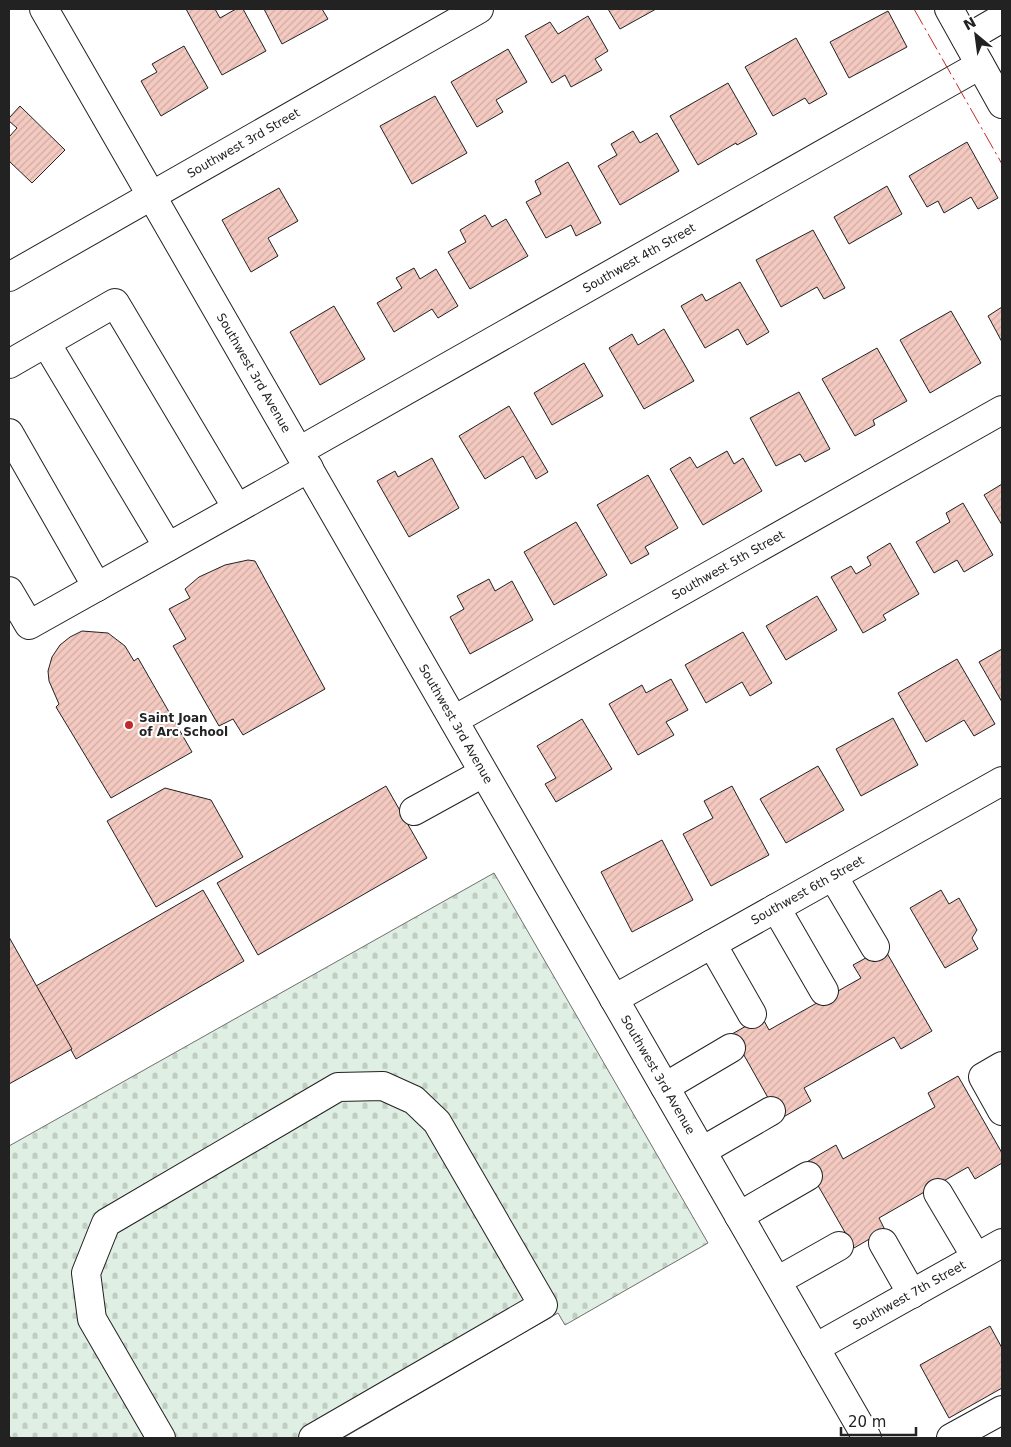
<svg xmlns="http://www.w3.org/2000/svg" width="1011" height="1447" viewBox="0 0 1011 1447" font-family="'DejaVu Sans',sans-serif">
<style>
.cemetery{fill:url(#cemetery-stones);stroke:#6f6f6f}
.building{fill:url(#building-hatch);stroke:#222}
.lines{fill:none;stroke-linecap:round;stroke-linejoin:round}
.minor-casing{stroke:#222;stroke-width:30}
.minor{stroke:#fff;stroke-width:28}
.power{stroke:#c62828;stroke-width:1;stroke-dasharray:18 4 2.5 4;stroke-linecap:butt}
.poi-dot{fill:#c62828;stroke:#fff;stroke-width:2}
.labels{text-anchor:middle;stroke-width:4;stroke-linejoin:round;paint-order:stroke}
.street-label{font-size:12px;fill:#222;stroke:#fff}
.poi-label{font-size:12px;font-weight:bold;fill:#222;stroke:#fff;text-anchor:start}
</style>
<defs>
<pattern id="cemetery-stones" width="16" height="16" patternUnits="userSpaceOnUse" patternTransform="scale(1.25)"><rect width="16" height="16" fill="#e0efe3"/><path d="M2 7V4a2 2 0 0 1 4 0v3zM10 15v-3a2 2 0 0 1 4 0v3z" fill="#c0cdc2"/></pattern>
<pattern id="building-hatch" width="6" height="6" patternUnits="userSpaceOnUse" patternTransform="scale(1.25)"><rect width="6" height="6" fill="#f3c9c0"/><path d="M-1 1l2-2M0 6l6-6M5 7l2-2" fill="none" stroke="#d0aca5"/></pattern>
</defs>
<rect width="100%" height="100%" fill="#fff"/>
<path class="cemetery" d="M 494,873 L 708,1243 L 565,1325 L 558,1313 L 343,1438 L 11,1438 L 9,1435 L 9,1146 Z"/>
<g class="building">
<path d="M 186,9 L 215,9 L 220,18 L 236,9 L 243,9 L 266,51 L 222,75 Z"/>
<path d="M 264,9 L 322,9 L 328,19 L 282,44 Z"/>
<path d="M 608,9 L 656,9 L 620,29 Z"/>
<path d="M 888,11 L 907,47 L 849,78 L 830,42 Z"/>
<path d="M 588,16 L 608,51 L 595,59 L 602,70 L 571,87 L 565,75 L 552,83 L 525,36 L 550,22 L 558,34 Z"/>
<path d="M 796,38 L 827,94 L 809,104 L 805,98 L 773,116 L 745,67 Z"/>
<path d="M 184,46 L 208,88 L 161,116 L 141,81 L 157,72 L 152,64 Z"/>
<path d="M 508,49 L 527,82 L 496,100 L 503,112 L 477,127 L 451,82 Z"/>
<path d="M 728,83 L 757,134 L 737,145 L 736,143 L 698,165 L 670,116 Z"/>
<path d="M 435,96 L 467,153 L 412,184 L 380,126 Z"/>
<path d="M 20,106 L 65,150 L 32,183 L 9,161 L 9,137 L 17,128 L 9,121 L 9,118 Z"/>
<path d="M 633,131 L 640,143 L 657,133 L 679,171 L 620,205 L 598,166 L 617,155 L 611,144 Z"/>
<path d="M 967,142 L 998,198 L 978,209 L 971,197 L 944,213 L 938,201 L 927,207 L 909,176 Z"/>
<path d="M 568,162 L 601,223 L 576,236 L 571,225 L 546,238 L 526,202 L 541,194 L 535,181 Z"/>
<path d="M 887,186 L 902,214 L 849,244 L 834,217 Z"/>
<path d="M 279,188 L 298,221 L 268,238 L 278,256 L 251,272 L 222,220 Z"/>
<path d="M 485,215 L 492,227 L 506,219 L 528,256 L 470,289 L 448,252 L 466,242 L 460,230 Z"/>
<path d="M 813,230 L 845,288 L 824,299 L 817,287 L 781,307 L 756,260 Z"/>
<path d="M 414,268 L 420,279 L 436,269 L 458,306 L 438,318 L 432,309 L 394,332 L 377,303 L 402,288 L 396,278 Z"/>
<path d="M 740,282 L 769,332 L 747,345 L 738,329 L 705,348 L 681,306 L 702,294 L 706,301 Z"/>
<path d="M 334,306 L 365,359 L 320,385 L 290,332 Z"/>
<path d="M 1002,307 L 1002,342 L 988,316 Z"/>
<path d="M 951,311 L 981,363 L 930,393 L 900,340 Z"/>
<path d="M 664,329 L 694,381 L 644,409 L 609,348 L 632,334 L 638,345 Z"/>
<path d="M 877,348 L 907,401 L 873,420 L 875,425 L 855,436 L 822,379 Z"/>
<path d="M 584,363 L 603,396 L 552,425 L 534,393 Z"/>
<path d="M 799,392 L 830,449 L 805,462 L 800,454 L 776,466 L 750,418 Z"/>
<path d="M 509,406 L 548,472 L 536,479 L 523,456 L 485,479 L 459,436 Z"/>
<path d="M 727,451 L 734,464 L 743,458 L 762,491 L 703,525 L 670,469 L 690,457 L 697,468 Z"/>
<path d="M 432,458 L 459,508 L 409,537 L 377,481 L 395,471 L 398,477 Z"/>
<path d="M 648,475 L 678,528 L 645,547 L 649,554 L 631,564 L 597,505 Z"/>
<path d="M 1002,484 L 1002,525 L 984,495 Z"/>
<path d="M 963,503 L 993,555 L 964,572 L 957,560 L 934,573 L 916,542 L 950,522 L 946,513 Z"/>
<path d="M 576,522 L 607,575 L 554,605 L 524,552 Z"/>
<path d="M 890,543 L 919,594 L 883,615 L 886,620 L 863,633 L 831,577 L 851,566 L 856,574 L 871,565 L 867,557 Z"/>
<path d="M 248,560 L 255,561 L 325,689 L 243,735 L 233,719 L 219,726 L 173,646 L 186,639 L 169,609 L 190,598 L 185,589 L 199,577 L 225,565 Z"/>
<path d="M 489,579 L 495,591 L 512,581 L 533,620 L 470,654 L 450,617 L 464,609 L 457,596 Z"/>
<path d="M 817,596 L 837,630 L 786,660 L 766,626 Z"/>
<path d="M 82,631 L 108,633 L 125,646 L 134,661 L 138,658 L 192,752 L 111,798 L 56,707 L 59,704 L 49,681 L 48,671 L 52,657 L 60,645 L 70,637 Z"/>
<path d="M 743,632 L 772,683 L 750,696 L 742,682 L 706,703 L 685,665 Z"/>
<path d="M 1002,649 L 1002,702 L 979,662 Z"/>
<path d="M 957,659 L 995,724 L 974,736 L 964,720 L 926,742 L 898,693 Z"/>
<path d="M 671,679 L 688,710 L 666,722 L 674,735 L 638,755 L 609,704 L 642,685 L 646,693 Z"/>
<path d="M 893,718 L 918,765 L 861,796 L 836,749 Z"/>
<path d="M 582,719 L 612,769 L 556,802 L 545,784 L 556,778 L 537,746 Z"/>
<path d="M 818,766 L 844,810 L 786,843 L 760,799 Z"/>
<path d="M 386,786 L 427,858 L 258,955 L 217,883 Z"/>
<path d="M 732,786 L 769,855 L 711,886 L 683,834 L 713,818 L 704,801 Z"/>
<path d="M 165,788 L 211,800 L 243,857 L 156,907 L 107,821 Z"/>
<path d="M 662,840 L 693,900 L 632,932 L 601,872 Z"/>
<path d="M 203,890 L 244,961 L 76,1059 L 36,986 Z"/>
<path d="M 941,890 L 949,904 L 959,898 L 977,930 L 972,938 L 978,949 L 945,968 L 910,908 Z"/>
<path d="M 9,937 L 72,1049 L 9,1084 Z"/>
<path d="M 884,948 L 932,1031 L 901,1049 L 894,1037 L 804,1088 L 811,1101 L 780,1119 L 732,1034 L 762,1017 L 769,1030 L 861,978 L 853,965 Z"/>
<path d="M 958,1076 L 1002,1153 L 1002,1163 L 975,1179 L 968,1167 L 879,1218 L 885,1230 L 854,1248 L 805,1163 L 836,1145 L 843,1159 L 935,1107 L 928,1093 Z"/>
<path d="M 990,1326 L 1002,1348 L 1002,1388 L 949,1418 L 920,1365 Z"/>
</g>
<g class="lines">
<defs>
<g id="minor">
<path id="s1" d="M 44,9 L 867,1438"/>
<path d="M 949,9 L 1002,104"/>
<path d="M 966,39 L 1002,18"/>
<path id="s2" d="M 9,277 L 479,9"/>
<path d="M 46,343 L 168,547"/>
<path d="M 9,364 L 115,303 L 237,508"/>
<path d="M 9,433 L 97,587"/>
<path id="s3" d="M 299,451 L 980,65"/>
<path d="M 9,591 L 29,625 L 309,468"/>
<path id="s4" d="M 454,720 L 1002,410"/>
<path d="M 414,811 L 483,773"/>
<path d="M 833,876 L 875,947"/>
<path d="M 776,908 L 824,991"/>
<path d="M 712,944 L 752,1014"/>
<path id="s5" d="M 614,999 L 1002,781"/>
<path d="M 1002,1066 L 983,1077 L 1002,1111"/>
<path d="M 665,1087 L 731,1048"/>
<path d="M 702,1151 L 771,1111"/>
<path d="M 938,1193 L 976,1257"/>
<path d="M 739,1216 L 808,1176"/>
<path d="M 883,1243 L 912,1294"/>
<path d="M 777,1281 L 839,1246"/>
<path id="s6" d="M 815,1348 L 1002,1243"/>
<path d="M 161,1438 L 92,1319 L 86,1273 L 106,1223 L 338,1087 L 383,1086 L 414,1100 L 437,1122 L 543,1305 L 313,1438"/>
<path d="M 951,1438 L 1002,1410"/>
</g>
</defs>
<use href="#minor" class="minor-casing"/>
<use href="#minor" class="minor"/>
<path class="power" d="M 914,9 L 1002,164"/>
</g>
<circle class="poi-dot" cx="129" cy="725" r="5"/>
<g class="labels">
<g class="street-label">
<text dy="4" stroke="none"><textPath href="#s2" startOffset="270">Southwest 3rd Street</textPath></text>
<text dy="4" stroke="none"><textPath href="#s3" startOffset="391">Southwest 4th Street</textPath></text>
<text dy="4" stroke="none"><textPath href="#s1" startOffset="420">Southwest 3rd Avenue</textPath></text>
<text dy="4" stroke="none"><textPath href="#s4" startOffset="315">Southwest 5th Street</textPath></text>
<text dy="4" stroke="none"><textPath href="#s1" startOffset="825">Southwest 3rd Avenue</textPath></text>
<text dy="4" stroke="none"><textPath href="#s5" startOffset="222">Southwest 6th Street</textPath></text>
<text dy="4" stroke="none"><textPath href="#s1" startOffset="1230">Southwest 3rd Avenue</textPath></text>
<text dy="4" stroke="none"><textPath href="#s6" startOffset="108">Southwest 7th Street</textPath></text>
</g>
<g class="poi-label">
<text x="139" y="722">Saint Joan<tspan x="139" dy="14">of Arc School</tspan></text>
</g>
</g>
<rect width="1011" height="1447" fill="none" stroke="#222222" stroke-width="20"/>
<g transform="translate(976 35) rotate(331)" stroke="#ffffff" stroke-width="4" paint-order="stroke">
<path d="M0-4L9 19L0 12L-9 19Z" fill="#222222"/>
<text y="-8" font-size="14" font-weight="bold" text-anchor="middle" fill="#222222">N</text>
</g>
<path d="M841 1427v8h75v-8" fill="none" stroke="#222222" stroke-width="2.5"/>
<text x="848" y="1427" font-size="15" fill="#222222" stroke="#ffffff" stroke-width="4" paint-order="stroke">20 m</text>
</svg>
